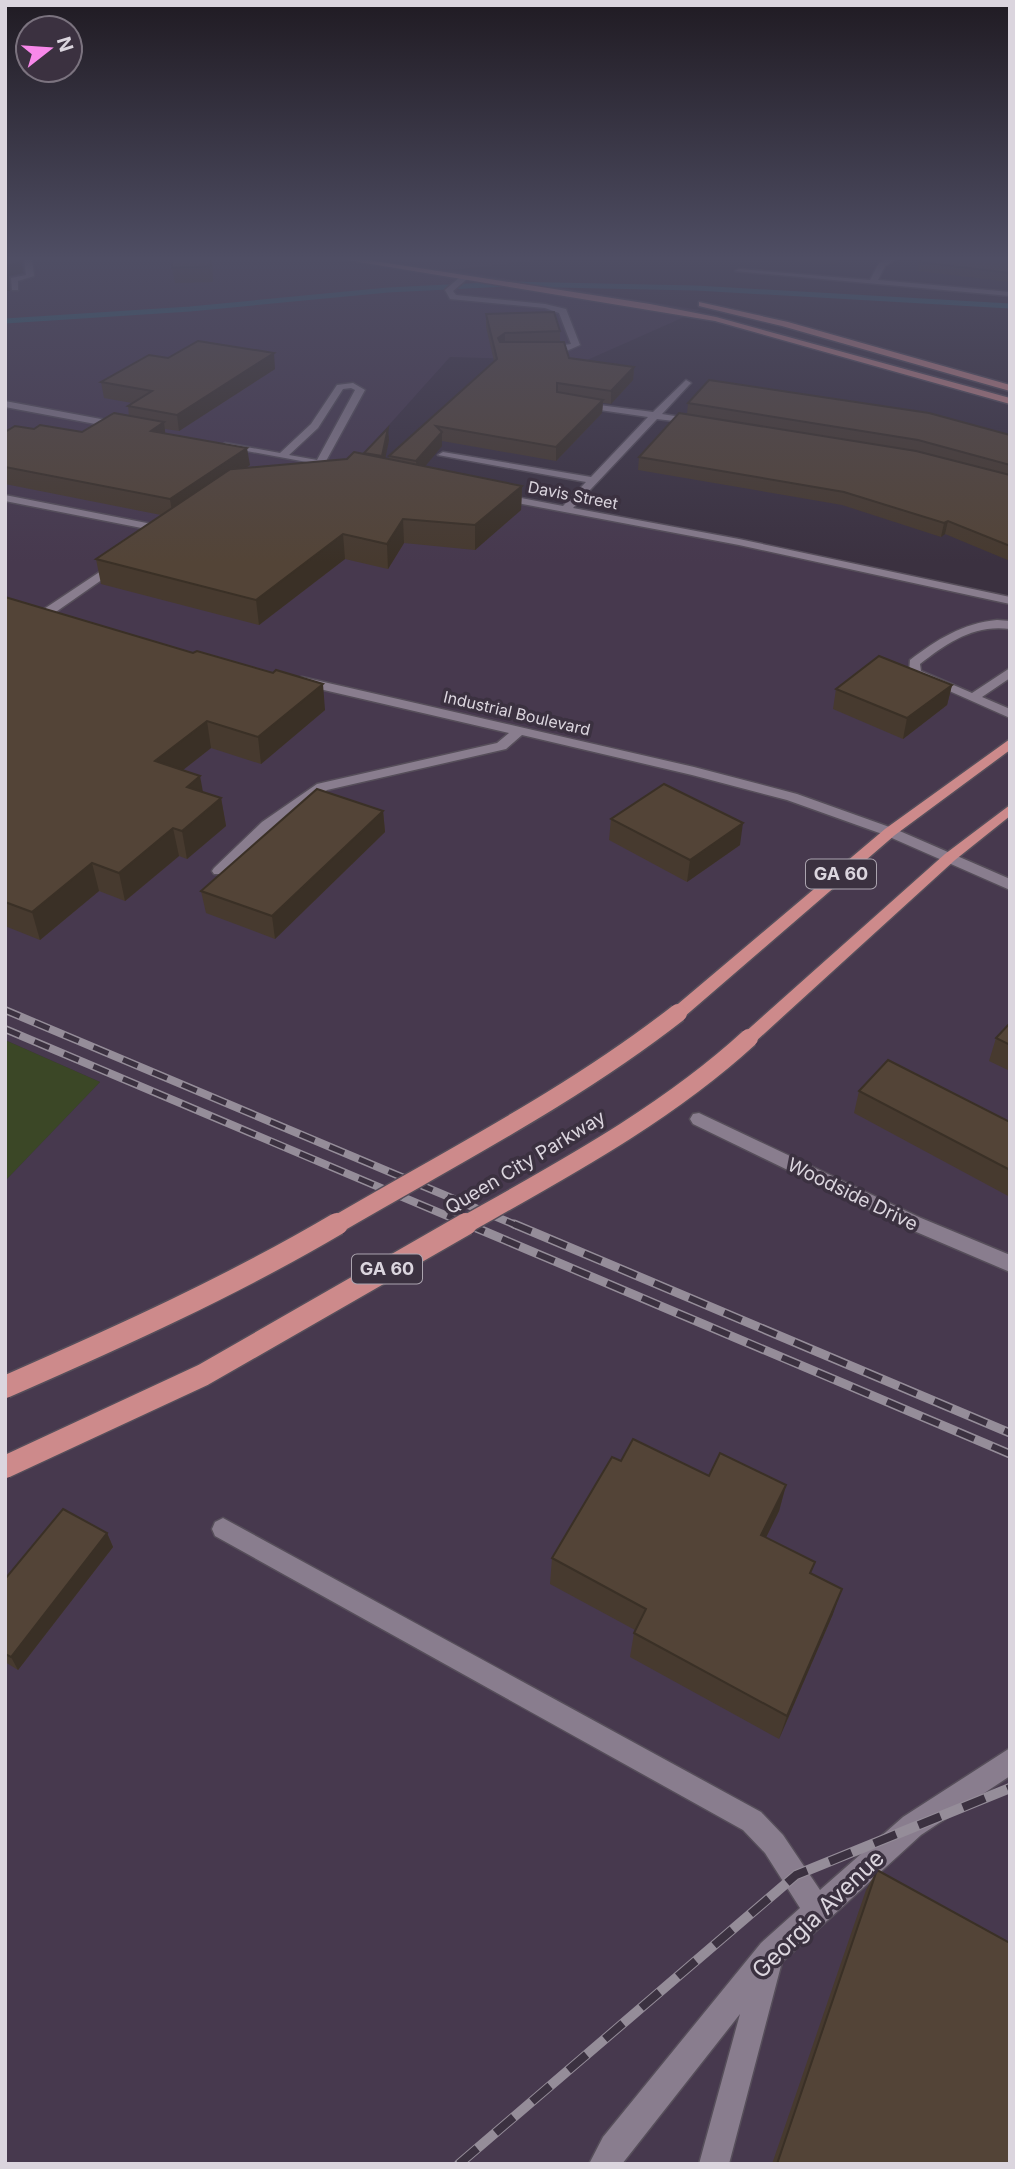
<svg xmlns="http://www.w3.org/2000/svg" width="1015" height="2169" viewBox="0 0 1015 2169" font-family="Inter,sans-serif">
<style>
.built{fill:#47394e}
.green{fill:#3b4726}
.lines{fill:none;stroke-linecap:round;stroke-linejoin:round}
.stream{stroke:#296475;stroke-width:5}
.minor-casing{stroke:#564e5a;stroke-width:3}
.major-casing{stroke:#564e5a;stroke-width:3}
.minor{fill:#897d8e;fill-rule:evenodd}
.major{fill:#cd8a8b;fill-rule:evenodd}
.rail-far2-casing{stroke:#958d99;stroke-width:8}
.rail-far1-casing{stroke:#958d99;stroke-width:9}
.rail-casing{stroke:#958d99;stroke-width:10}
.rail-far2{stroke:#3b3140;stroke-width:5;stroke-dasharray:16;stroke-linecap:butt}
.rail-far1{stroke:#3b3140;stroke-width:6;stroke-dasharray:19;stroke-linecap:butt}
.rail{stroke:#3b3140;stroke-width:8;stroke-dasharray:24;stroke-linecap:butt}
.major-bridge-far1-casing{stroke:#564e5a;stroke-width:21;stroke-linecap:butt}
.major-bridge-casing{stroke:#564e5a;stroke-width:25;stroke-linecap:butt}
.major-bridge-far1{stroke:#cd8a8b;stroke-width:18}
.major-bridge{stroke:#cd8a8b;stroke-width:22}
.wall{fill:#473a2f}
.shaded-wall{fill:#3a3026}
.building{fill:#534437;stroke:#3a3026;stroke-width:2}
.labels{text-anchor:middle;stroke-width:7;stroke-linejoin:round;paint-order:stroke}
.far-street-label{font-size:16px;fill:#dbd5de;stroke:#3b3140}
.shield{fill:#3b3140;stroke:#aba4af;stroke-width:2}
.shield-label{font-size:18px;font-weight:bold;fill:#dbd5de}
.street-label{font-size:19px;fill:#dbd5de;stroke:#3b3140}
.near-street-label{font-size:23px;fill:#dbd5de;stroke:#3b3140}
</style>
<rect width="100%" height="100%" fill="#3b3140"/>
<path class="built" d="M 5,258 L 554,258 L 452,270 L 700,310 L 585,361 L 450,357 L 354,464 L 1010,598 L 1010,2164 L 5,2164 L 5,1181 L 100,1082 L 5,1040 Z"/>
<path class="green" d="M 5,1040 L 100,1082 L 5,1181 Z"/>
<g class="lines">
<path class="stream" d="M 5,321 L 190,309 L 388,290 L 507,284 L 696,288 L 1010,306"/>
<defs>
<g id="minor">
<path d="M 24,258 L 32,258 L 34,276 L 18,281 L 18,290 L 12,290 L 11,278 L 26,275 Z"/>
<path d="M 889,258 L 899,258 L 885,266 L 878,280 L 1010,292 L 1010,296 L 735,271 L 739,269 L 870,280 L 879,263 Z"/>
<path d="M 460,277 L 467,279 L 453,291 L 456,295 L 545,304 L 566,309 L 580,345 L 562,353 L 539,353 L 539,349 L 571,344 L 559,313 L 545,308 L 450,299 L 445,290 Z"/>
<path d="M 686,380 L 691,383 L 689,385 L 662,414 L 699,420 L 699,424 L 657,419 L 573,508 L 739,539 L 1010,597 L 1010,604 L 739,545 L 496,499 L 495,497 L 500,494 L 563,506 L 586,482 L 438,455 L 443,452 L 591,477 L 648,417 L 579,407 L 574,404 L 576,402 L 653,412 Z"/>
<path d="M 353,383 L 365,390 L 326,461 L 339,464 L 339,468 L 220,446 L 225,443 L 280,453 L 311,424 L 337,385 ZM 351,388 L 355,390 L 317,460 L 289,455 L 318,428 L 343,389 Z"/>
<path d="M 5,401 L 122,423 L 127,426 L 122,429 L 5,407 Z"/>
<path d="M 5,495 L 167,527 L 172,530 L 167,533 L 5,501 Z"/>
<path d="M 113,563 L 123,565 L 40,623 L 32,623 L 32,617 Z"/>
<path d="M 997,620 L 1010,621 L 1010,629 C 974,624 947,643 920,664 L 921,671 L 972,693 L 1010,668 L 1010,678 L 982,697 L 1010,709 L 1010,718 L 909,673 L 910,660 C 936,640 963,623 997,620 Z"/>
<path d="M 302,677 L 694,767 L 797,794 L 895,829 L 1010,879 L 1010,890 L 885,835 L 787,800 L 692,775 L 522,735 L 506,749 L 327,790 L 272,828 L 224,874 L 214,874 L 212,871 L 214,868 L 262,822 L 317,784 L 497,743 L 509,733 L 298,684 L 298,678 Z"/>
<path d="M 699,1113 L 921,1218 L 1010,1255 L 1010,1272 L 907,1228 L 693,1124 L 690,1119 L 693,1114 Z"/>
<path d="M 223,1518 L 761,1812 L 783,1835 L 820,1890 L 903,1817 L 1010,1748 L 1010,1776 L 921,1835 L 782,1962 L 729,2164 L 699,2164 L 740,2014 L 622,2164 L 589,2164 L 603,2137 L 761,1943 L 800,1908 L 765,1853 L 743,1830 L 215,1536 L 212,1529 L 215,1522 Z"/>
</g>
<g id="major">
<path d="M 335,258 L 355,258 L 650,304 L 716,317 L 1010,398 L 1010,404 L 715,321 Z"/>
<path d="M 699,302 L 788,322 L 1010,385 L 1010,391 L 782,326 L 699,306 Z"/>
<path d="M 1010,739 L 1010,750 L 895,835 L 684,1017 L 672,1017 L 670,1013 L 672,1009 L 885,829 Z"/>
<path d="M 1010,805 L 1010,816 L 955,860 L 755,1042 L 743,1042 L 741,1038 L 743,1034 L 945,854 Z"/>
</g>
</defs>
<use href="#minor" class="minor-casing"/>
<use href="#major" class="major-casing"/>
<use href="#minor" class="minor"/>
<use href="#major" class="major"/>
<defs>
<g id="rail-far2">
<path d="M 5,1010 L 518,1226"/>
<path d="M 5,1029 L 471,1226"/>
</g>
<g id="rail-far1">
<path d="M 467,1224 L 1010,1454"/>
<path d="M 514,1224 L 1010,1433"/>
</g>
<path id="rail" d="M 459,2164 L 796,1875 L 1010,1788"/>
</defs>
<use href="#rail-far2" class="rail-far2-casing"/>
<use href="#rail-far1" class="rail-far1-casing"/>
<use href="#rail" class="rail-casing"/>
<use href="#rail-far2" class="rail-far2"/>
<use href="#rail-far1" class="rail-far1"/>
<use href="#rail" class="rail"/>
<defs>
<g id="major-bridge-far1">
<path d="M 334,1226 C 450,1158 572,1096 678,1013"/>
<path d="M 463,1226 C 562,1170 665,1115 749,1038"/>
</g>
<g id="major-bridge">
<path d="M 5,1387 C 119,1337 230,1287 337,1224"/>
<path d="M 5,1467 L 203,1375 L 466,1224"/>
</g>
</defs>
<use href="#major-bridge-far1" class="major-bridge-far1-casing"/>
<use href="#major-bridge" class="major-bridge-casing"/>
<use href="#major-bridge-far1" class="major-bridge-far1"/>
<use href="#major-bridge" class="major-bridge"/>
</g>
<g class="wall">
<path d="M 212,258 L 213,282 L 175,283 L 172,268 Z"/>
<path d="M 797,258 L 840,258 L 836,265 L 796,262 Z"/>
<path d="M 1010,258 L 1010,282 L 918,271 L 919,262 Z"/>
<path d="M 486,314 L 560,331 L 560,342 L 569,358 L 634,367 L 633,380 L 611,404 L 603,403 L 602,413 L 556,461 L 442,441 L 442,446 L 425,466 L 522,486 L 521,510 L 475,550 L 404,543 L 388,569 L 345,559 L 259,625 L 101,584 L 96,559 L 161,515 L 5,484 L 5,432 L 34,429 L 82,432 L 129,416 L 128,406 L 132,403 L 104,398 L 101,382 L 168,358 L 275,369 L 179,431 L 165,429 L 165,433 L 250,465 L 246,468 L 347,459 L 364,454 L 389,440 L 385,458 L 389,459 L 389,456 L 494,361 L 486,327 Z"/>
<path d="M 688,403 L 1010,435 L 1010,561 L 945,534 L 941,537 L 842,505 L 638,470 L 639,457 L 687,414 Z"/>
<path d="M 5,597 L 325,710 L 261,764 L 211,748 L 183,770 L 203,792 L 221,798 L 226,826 L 187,859 L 179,856 L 125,901 L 99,891 L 40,940 L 5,926 Z"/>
<path d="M 952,685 L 947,705 L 903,739 L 833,709 L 836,689 Z"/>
<path d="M 383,811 L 385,832 L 275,939 L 206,913 L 201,891 Z"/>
<path d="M 611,819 L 740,845 L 687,882 L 609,840 Z"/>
<path d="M 1010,1023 L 1010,1071 L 989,1061 L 996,1038 Z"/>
<path d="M 859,1091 L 1010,1122 L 1010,1197 L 854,1113 Z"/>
<path d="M 621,1461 L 709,1476 L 786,1485 L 779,1511 L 766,1537 L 811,1574 L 833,1614 L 779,1739 L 630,1657 L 634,1633 L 635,1630 L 550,1584 L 552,1558 Z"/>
<path d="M 107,1533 L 113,1547 L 18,1670 L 5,1662 L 5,1579 Z"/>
<path d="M 877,1870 L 1010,2164 L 772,2164 L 866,1890 Z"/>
</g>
<g class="shaded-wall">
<path d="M 21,258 L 23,273 L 9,276 L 10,291 L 5,291 L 7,266 Z"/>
<path d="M 505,333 L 505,346 L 498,351 L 498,338 Z"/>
<path d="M 274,353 L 275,369 L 179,431 L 177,415 Z"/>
<path d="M 634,367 L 633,380 L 611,404 L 611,391 Z"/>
<path d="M 603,400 L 602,413 L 556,461 L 556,447 Z"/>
<path d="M 164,422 L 166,440 L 151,431 Z"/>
<path d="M 388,428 L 389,440 L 383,469 L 382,456 Z"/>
<path d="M 442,432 L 442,446 L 417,476 L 416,461 Z"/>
<path d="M 247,448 L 250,465 L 173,518 L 170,499 Z"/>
<path d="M 522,486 L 521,510 L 475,550 L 475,525 Z"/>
<path d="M 403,519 L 404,543 L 388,569 L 387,544 Z"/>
<path d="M 948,521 L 945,534 L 941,537 L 944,523 Z"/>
<path d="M 343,534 L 345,559 L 259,625 L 256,600 Z"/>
<path d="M 323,684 L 325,710 L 261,764 L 258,737 Z"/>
<path d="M 952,685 L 947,705 L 903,739 L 907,718 Z"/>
<path d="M 207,721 L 211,748 L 160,788 L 155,761 Z"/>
<path d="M 200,776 L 205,803 L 187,787 Z"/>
<path d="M 221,798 L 226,826 L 187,859 L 182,831 Z"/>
<path d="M 383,811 L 385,832 L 275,939 L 272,916 Z"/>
<path d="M 743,823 L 740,845 L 687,882 L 690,860 Z"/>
<path d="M 173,828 L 179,856 L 125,901 L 119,873 Z"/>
<path d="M 92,863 L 99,891 L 40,940 L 32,912 Z"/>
<path d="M 786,1485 L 779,1511 L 755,1560 L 761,1535 Z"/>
<path d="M 107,1533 L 113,1547 L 18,1670 L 11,1657 Z"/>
<path d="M 842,1589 L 833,1614 L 779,1739 L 787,1716 Z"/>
</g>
<g class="building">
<path d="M 5,258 L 20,258 L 21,262 L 7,266 L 7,280 L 5,280 Z"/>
<path d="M 172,258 L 211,258 L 211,266 L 172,268 Z"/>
<path d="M 924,258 L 1010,258 L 1010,273 L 919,262 Z"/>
<path d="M 554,312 L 560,331 L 505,333 L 498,338 L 500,342 L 564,342 L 569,358 L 634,367 L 611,391 L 557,383 L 557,392 L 603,400 L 556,447 L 436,426 L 442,432 L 416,461 L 389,456 L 497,359 L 486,314 Z"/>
<path d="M 198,341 L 274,353 L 177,415 L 128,406 L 152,391 L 101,382 L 149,355 L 168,358 Z"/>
<path d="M 709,380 L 929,413 L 1010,435 L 1010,465 L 918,440 L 688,403 Z"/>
<path d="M 114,413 L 164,422 L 151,431 L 247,448 L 170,499 L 5,467 L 5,432 L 15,426 L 34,429 L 40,425 L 82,432 Z"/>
<path d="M 679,413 L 916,451 L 1010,475 L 1010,546 L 948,521 L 944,523 L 844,492 L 639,457 Z"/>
<path d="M 388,428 L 382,456 L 364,453 Z"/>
<path d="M 354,452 L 522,486 L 475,525 L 403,519 L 387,544 L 343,534 L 256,600 L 96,559 L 238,464 L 233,469 L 347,459 Z"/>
<path d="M 5,597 L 193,653 L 197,651 L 273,673 L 276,670 L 323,684 L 258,737 L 207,721 L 155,761 L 200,776 L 187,787 L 221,798 L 182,831 L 173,828 L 119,873 L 92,863 L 32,912 L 5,902 Z"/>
<path d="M 879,656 L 952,685 L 907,718 L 836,689 Z"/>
<path d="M 664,784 L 743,823 L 690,860 L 611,819 Z"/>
<path d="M 317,789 L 383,811 L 272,916 L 201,891 Z"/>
<path d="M 1010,1023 L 1010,1045 L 996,1038 Z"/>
<path d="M 888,1060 L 1010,1122 L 1010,1170 L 859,1091 Z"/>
<path d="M 633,1439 L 709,1476 L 720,1453 L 786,1485 L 761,1535 L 815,1562 L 810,1573 L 842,1589 L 787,1716 L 634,1633 L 646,1609 L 552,1558 L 612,1457 L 621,1461 Z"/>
<path d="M 63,1509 L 107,1533 L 11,1657 L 5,1654 L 5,1579 Z"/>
<path d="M 877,1870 L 1010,1943 L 1010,2164 L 777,2164 Z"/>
</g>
<linearGradient id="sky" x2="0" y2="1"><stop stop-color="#201b23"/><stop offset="0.46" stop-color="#4f4e64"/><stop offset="1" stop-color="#4f4e64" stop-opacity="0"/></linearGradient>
<rect width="1015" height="562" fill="url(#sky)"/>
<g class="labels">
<g class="far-street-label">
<text transform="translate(573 495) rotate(11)" y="6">Davis Street</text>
<text transform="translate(517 713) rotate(13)" y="6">Industrial Boulevard</text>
</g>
<g class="shield">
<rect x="806" y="859.5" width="70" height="29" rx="5"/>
<rect x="352" y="1254.5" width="70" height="29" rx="5"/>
</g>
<g class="shield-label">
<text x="841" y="880">GA 60</text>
<text x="387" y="1275">GA 60</text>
</g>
<g class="street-label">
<text transform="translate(525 1162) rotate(-31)" y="7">Queen City Parkway</text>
<text transform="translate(853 1194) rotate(26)" y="7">Woodside Drive</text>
</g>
<g class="near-street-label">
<text transform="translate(818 1914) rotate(-44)" y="8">Georgia Avenue</text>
</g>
</g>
<rect width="1015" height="2169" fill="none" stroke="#dbd5de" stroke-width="14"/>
<g transform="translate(49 49) rotate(73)"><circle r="33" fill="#3b3140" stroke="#7b737f" stroke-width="2"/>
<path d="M0-5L12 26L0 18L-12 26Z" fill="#f888ea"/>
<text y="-10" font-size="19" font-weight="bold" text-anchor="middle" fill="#dbd5de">N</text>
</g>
</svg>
